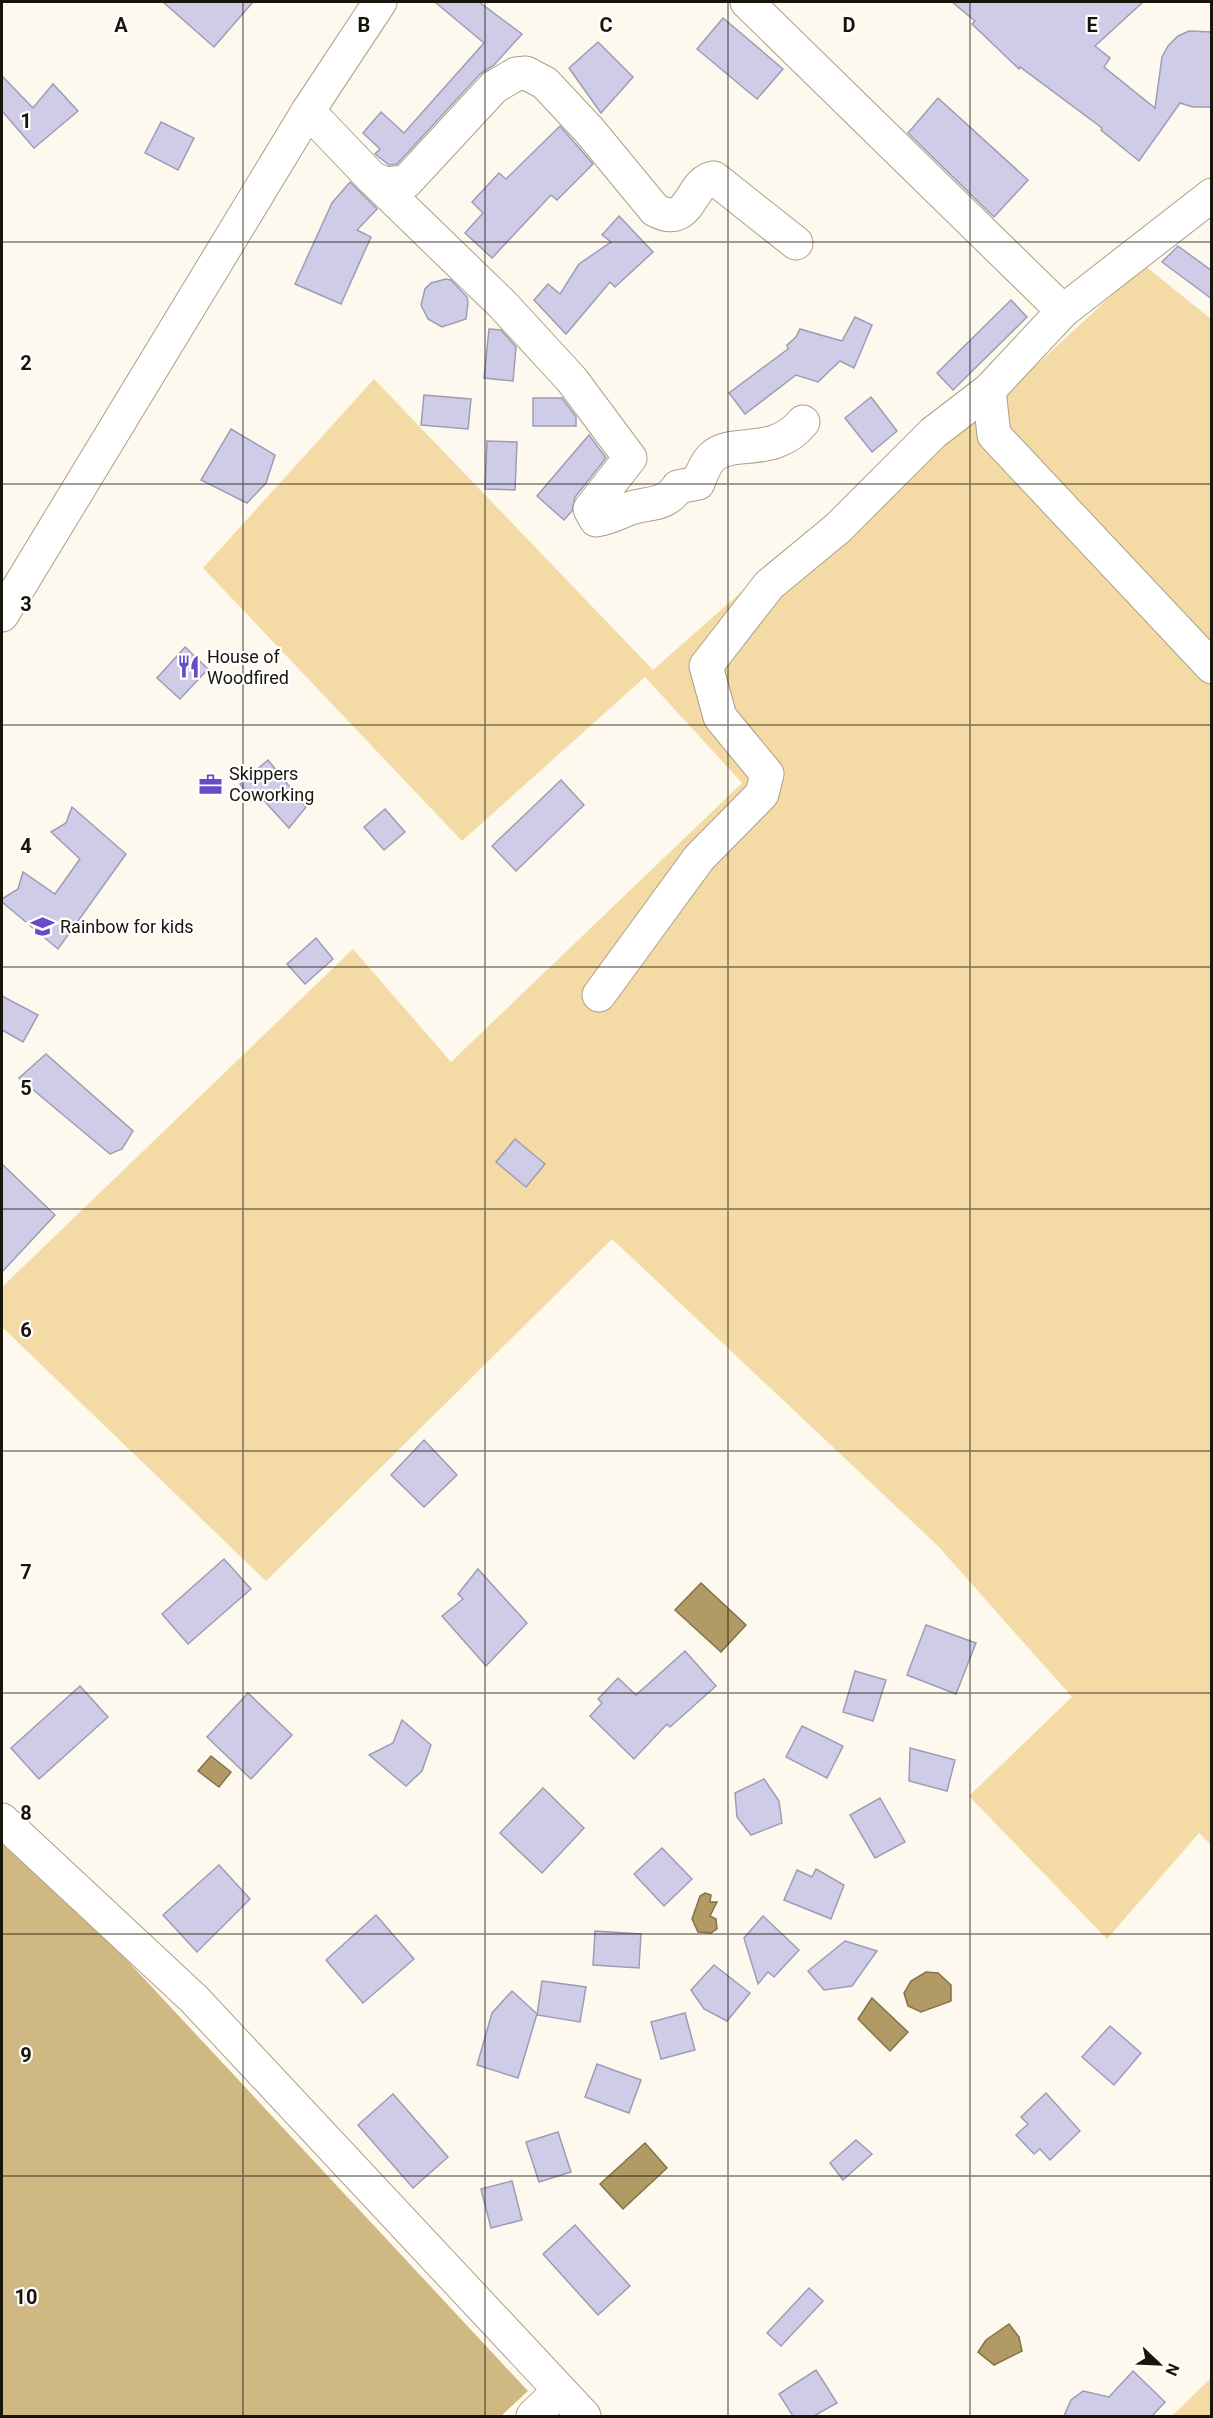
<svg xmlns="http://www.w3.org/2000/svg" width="1213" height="2418" viewBox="0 0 1213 2418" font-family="Roboto,sans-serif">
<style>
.green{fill:#f4dba6}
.forest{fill:#d0b882}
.water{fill:#b29a65;stroke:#84724a;stroke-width:1.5}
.building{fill:#cfcce8;stroke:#9e9cb6;stroke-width:1.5}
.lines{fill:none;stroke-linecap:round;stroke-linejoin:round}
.minor-casing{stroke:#aca087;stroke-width:35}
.minor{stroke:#fff;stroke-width:33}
.grid{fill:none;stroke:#19150b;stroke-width:1.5;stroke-opacity:0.55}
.labels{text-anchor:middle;stroke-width:4.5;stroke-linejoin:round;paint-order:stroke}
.poi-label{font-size:18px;fill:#19150b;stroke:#fff;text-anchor:start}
.grid-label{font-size:20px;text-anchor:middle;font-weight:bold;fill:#19150b;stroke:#fff;stroke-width:4.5;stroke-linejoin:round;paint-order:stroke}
</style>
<rect width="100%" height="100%" fill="#fef9ee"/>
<g class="green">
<path d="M 1144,265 L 1211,319 L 1211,1845 L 1199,1833 L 1107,1939 L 969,1796 L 1072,1697 L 938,1546 L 612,1239 L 266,1581 L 2,1327 L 2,1287 L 353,949 L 451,1062 L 742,783 L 645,677 L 462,841 L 203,568 L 374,379 L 653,670 L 941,415 L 975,422 Z"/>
<path d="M 1211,2378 L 1211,2416 L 1172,2416 Z"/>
</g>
<path class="forest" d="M 2,1834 L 97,1928 L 528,2391 L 501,2416 L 2,2416 Z"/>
<g class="water">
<path d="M 701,1583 L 746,1625 L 721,1652 L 675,1610 Z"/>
<path d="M 211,1756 L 231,1772 L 219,1787 L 198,1771 Z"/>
<path d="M 705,1893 L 711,1895 L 710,1902 L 717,1902 L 710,1916 L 716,1919 L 717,1929 L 711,1933 L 698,1932 L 692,1919 L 700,1896 Z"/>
<path d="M 926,1972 L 938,1973 L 951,1985 L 951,2001 L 921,2012 L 908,2006 L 904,1993 L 911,1981 Z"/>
<path d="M 872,1998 L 908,2032 L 890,2051 L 858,2019 Z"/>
<path d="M 645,2143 L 667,2168 L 623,2209 L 600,2184 Z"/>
<path d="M 1009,2324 L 1019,2337 L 1022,2351 L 994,2365 L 978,2352 L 986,2340 Z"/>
</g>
<g class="building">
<path d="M 163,2 L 253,2 L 214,47 Z"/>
<path d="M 435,2 L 479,2 L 522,34 L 494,65 L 480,74 L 397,164 L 389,165 L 375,154 L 380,149 L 363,133 L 381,112 L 404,133 L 484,43 Z"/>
<path d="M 952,2 L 1143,2 L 1095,46 L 1110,58 L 1104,67 L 1155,108 L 1162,57 L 1168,46 L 1178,36 L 1189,31 L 1212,32 L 1212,107 L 1193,107 L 1180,103 L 1139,161 L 1101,130 L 1102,128 L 1020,67 L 1019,69 L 972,24 L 975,21 Z"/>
<path d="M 723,18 L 783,69 L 757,99 L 697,49 Z"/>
<path d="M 598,42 L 633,77 L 601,113 L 569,68 Z"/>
<path d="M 2,76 L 33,108 L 53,84 L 78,111 L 34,148 L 2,111 Z"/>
<path d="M 938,98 L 1028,180 L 994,217 L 908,133 Z"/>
<path d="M 161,122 L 194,138 L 178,170 L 145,153 Z"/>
<path d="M 560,126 L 593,164 L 557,200 L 551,195 L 492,258 L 465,233 L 483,213 L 472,202 L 499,173 L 506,179 Z"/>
<path d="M 350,182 L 377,209 L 357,230 L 371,237 L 341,304 L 295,284 L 332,203 Z"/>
<path d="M 619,216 L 653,252 L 615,287 L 610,282 L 566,334 L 534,300 L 548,284 L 560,294 L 579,264 L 611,242 L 602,235 Z"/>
<path d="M 1178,246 L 1212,271 L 1212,299 L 1162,262 Z"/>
<path d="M 446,279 L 451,280 L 467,297 L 468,303 L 466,319 L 442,327 L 428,319 L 421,305 L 425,289 L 431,283 Z"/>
<path d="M 1011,300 L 1027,317 L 953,390 L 937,373 Z"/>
<path d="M 855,317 L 872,325 L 854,368 L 840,361 L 818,382 L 796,375 L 745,414 L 729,393 L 788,349 L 787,345 L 796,337 L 800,329 L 842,341 Z"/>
<path d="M 489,329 L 501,330 L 516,347 L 513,381 L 484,378 Z"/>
<path d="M 424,395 L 471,399 L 468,429 L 421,425 Z"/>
<path d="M 871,397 L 897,431 L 872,452 L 845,418 Z"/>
<path d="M 533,398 L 562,398 L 576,417 L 576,426 L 533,426 Z"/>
<path d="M 231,429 L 275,455 L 266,483 L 247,503 L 201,480 Z"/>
<path d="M 589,435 L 606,458 L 575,497 L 572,511 L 564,520 L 537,496 Z"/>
<path d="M 487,441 L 517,442 L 515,490 L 485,489 Z"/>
<path d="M 185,647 L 208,669 L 180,699 L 157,678 Z"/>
<path d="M 268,760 L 306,807 L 289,828 L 259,795 L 253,800 L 240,784 Z"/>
<path d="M 561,780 L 584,805 L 516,871 L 492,846 Z"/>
<path d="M 72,807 L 126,854 L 58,949 L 2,902 L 2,899 L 18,889 L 23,872 L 55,894 L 80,859 L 51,832 L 66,823 Z"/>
<path d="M 385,809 L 405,832 L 384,850 L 364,827 Z"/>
<path d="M 316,938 L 333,959 L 305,984 L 287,964 Z"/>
<path d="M 2,996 L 38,1015 L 23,1042 L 2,1030 Z"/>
<path d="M 46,1054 L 133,1131 L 122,1149 L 110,1154 L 19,1078 Z"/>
<path d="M 515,1139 L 545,1164 L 526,1187 L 496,1162 Z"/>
<path d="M 2,1164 L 55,1215 L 2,1272 Z"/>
<path d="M 424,1440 L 457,1475 L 424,1507 L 391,1475 Z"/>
<path d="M 224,1559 L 251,1589 L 188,1644 L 162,1614 Z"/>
<path d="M 478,1569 L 527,1623 L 486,1666 L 442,1616 L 463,1599 L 458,1594 Z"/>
<path d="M 926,1625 L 976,1643 L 956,1694 L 907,1675 Z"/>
<path d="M 685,1651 L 716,1686 L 670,1727 L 667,1724 L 634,1759 L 590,1716 L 602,1703 L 598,1699 L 618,1678 L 636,1695 Z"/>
<path d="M 855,1671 L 886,1680 L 873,1721 L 843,1712 Z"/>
<path d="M 80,1686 L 108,1717 L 39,1779 L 11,1748 Z"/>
<path d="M 248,1693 L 292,1735 L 251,1779 L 207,1737 Z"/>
<path d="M 402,1720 L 431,1745 L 422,1771 L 406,1786 L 369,1755 L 393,1743 Z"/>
<path d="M 802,1726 L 843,1746 L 827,1778 L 786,1757 Z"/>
<path d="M 910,1748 L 955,1760 L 947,1791 L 909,1781 Z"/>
<path d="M 764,1779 L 779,1801 L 782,1823 L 751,1835 L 737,1817 L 735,1793 Z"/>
<path d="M 543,1788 L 584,1828 L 542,1873 L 500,1833 Z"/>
<path d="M 880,1798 L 905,1842 L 875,1858 L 850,1815 Z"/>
<path d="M 662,1848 L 692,1879 L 664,1906 L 634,1874 Z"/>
<path d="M 219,1865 L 250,1899 L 197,1952 L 163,1915 Z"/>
<path d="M 816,1869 L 844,1885 L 831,1919 L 784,1900 L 797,1870 L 812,1877 Z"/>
<path d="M 376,1915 L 414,1959 L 363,2003 L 326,1960 Z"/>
<path d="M 763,1916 L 799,1950 L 774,1977 L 768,1972 L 758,1984 L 744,1938 Z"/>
<path d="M 595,1931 L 641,1934 L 639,1968 L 593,1965 Z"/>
<path d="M 845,1941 L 877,1951 L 852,1986 L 824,1990 L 808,1971 Z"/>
<path d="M 714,1965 L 750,1993 L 727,2021 L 704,2009 L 691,1990 Z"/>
<path d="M 542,1981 L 586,1987 L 580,2022 L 537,2015 Z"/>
<path d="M 512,1991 L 537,2014 L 518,2078 L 477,2065 L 492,2013 Z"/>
<path d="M 685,2013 L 695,2050 L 661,2059 L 651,2022 Z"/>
<path d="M 1110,2026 L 1141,2053 L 1114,2085 L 1082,2057 Z"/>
<path d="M 597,2064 L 641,2080 L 629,2113 L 585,2097 Z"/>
<path d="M 1046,2093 L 1080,2131 L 1050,2160 L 1040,2149 L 1034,2154 L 1016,2135 L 1028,2124 L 1021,2117 Z"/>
<path d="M 393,2094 L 448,2157 L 413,2188 L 358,2125 Z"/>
<path d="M 558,2132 L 571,2172 L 539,2182 L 526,2142 Z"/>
<path d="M 856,2140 L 872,2154 L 843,2180 L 830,2163 Z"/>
<path d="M 512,2181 L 522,2220 L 491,2228 L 481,2189 Z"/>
<path d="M 575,2225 L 630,2286 L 598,2315 L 543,2254 Z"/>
<path d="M 809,2288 L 823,2301 L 781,2346 L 767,2333 Z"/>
<path d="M 816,2370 L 837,2403 L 814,2416 L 793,2416 L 779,2394 Z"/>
<path d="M 1133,2371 L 1165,2402 L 1152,2416 L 1154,2416 L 1064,2416 L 1071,2400 L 1083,2391 L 1109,2397 Z"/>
</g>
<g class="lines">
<defs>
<g id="minor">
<path d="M 747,2 L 1063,311"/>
<path d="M 308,111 L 372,178 L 503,305 L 572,380 L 630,458 L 590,509 L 596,520 C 608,518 617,514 628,509 C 648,502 665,507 678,487 L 698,483 C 701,475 705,464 711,458 C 731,437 773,459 803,422"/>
<path d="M 372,178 L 386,184 L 406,182 L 494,87 L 516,74 L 526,73 L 545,83 L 589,130 L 655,210 C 692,230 689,181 714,178 L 796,243"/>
<path d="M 989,390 L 994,435 L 1212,667"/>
<path d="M 2,615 L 308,111 L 380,2"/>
<path d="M 599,995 L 699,858 L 762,794 L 767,774 L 720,717 L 706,666 L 769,585 L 838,528 L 933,433 L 989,390 L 1063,311 L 1212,195"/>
<path d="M 2,1820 L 194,1999 L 584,2416"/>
<path d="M 533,2416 L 559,2391"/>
</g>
</defs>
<use href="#minor" class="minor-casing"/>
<use href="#minor" class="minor"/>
</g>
<path class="grid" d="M 243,2 L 243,2416M 485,2 L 485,2416M 728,2 L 728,2416M 970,2 L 970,2416M 2,242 L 1212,242M 2,484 L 1212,484M 2,725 L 1212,725M 2,967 L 1212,967M 2,1209 L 1212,1209M 2,1451 L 1212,1451M 2,1693 L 1212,1693M 2,1934 L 1212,1934M 2,2176 L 1212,2176"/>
<defs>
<symbol id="restaurant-bare" viewBox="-9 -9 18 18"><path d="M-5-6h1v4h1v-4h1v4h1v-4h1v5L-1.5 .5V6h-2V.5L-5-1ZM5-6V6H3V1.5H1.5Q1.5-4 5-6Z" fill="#684cc5" stroke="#fff" stroke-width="2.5" paint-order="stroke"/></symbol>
<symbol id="office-bare" viewBox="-9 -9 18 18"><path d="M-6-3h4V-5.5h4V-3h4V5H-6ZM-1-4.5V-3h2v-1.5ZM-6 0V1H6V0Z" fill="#684cc5" stroke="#fff" stroke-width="2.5" paint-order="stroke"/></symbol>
<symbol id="school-bare" viewBox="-9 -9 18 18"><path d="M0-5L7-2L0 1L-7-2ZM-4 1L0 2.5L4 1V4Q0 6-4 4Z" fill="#684cc5" stroke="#fff" stroke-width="2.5" paint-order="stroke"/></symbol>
</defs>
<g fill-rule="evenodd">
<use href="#restaurant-bare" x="172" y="650" width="33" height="33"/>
<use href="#office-bare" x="194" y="768" width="33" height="33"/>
<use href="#school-bare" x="26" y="910" width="33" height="33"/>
</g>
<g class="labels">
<g class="poi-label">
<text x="207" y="663">House of<tspan x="207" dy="21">Woodfired</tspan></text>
<text x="229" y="780">Skippers<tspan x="229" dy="21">Coworking</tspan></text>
<text x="60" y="933">Rainbow for kids</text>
</g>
</g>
<g class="grid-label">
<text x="121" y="32">A</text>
<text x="364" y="32">B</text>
<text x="606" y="32">C</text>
<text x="849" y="32">D</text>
<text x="1092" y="32">E</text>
<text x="26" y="128">1</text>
<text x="26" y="370">2</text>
<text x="26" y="611">3</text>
<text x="26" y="853">4</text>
<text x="26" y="1095">5</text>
<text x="26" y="1337">6</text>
<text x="26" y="1579">7</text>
<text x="26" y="1820">8</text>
<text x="26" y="2062">9</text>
<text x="26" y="2304">10</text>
</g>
<rect width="1213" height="2418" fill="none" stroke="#19150b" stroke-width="6"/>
<g transform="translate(1159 2364) rotate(113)" stroke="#ffffff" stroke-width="4.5" paint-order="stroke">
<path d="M0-4.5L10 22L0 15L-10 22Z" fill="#19150b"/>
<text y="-9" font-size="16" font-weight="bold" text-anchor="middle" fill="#19150b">N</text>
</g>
</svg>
